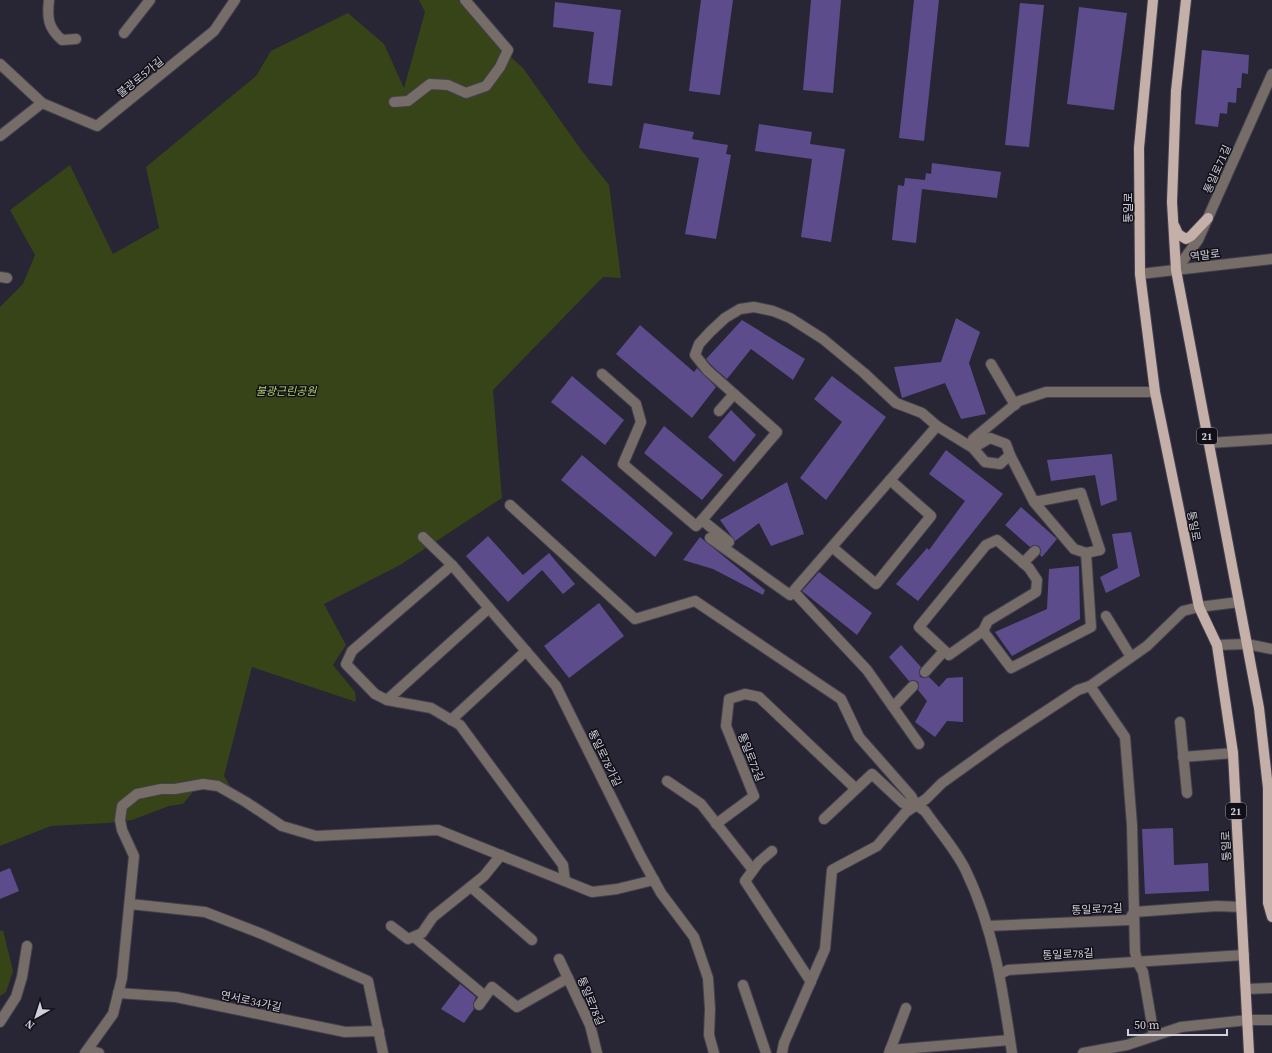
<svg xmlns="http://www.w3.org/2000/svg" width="1272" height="1053" viewBox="0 0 1272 1053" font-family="'Source Serif 4','Noto Sans KR',serif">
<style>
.green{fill:#374417}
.building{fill:#5d4c8b}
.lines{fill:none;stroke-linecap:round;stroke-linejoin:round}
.minor-casing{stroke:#43404f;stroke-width:12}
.major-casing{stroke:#43404f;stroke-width:12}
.minor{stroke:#766c68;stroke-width:10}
.major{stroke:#c5b0a9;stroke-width:10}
.labels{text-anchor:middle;stroke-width:3;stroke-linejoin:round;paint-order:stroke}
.shield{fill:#110f17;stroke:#9795a0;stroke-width:1}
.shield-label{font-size:10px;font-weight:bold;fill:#d1cfda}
.street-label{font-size:11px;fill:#d1cfda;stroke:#110f17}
.park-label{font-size:11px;font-style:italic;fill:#b6d370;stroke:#110f17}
</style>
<rect width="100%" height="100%" fill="#282535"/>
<g class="green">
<path d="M 419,0 L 458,0 L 492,40 L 523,68 L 582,151 L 609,185 L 621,278 L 603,277 L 493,390 L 502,498 L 400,565 L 324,604 L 346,645 L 333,665 L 355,692 L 356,702 L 252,667 L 224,776 L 230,786 L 225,789 L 197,787 L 183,804 L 169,806 L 132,820 L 107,823 L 51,826 L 0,846 L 0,307 L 23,284 L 35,255 L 10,210 L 70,165 L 113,254 L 159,228 L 146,167 L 256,76 L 271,51 L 348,13 L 384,44 L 404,88 L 425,12 Z"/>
<path d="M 3,930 L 13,971 L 6,992 L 0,996 L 0,931 Z"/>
</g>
<g class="building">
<path d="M 701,0 L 733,0 L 720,95 L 689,91 Z"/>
<path d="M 811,0 L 841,0 L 833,93 L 803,90 Z"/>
<path d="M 914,0 L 939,0 L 924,141 L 899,138 Z"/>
<path d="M 555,2 L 621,10 L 612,86 L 588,83 L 594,32 L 553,27 Z"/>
<path d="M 1020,3 L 1044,5 L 1029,147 L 1005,145 Z"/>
<path d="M 1079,7 L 1127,13 L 1114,110 L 1067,104 Z"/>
<path d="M 1202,50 L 1249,55 L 1248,74 L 1242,73 L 1241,88 L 1237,88 L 1236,103 L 1228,102 L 1227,114 L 1220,113 L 1218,127 L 1195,124 Z"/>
<path d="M 644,123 L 694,132 L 692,139 L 728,145 L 726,154 L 731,155 L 716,239 L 685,234 L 699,158 L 639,148 Z"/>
<path d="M 759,124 L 812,132 L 810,144 L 845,149 L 831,242 L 801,237 L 812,159 L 755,151 Z"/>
<path d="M 932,163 L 1001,172 L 997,198 L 922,189 L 916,243 L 892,240 L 898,185 L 904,186 L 905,178 L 925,180 L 926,173 L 931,174 Z"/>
<path d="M 956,318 L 980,332 L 969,363 L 986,414 L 961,419 L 945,383 L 902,398 L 894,367 L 941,362 Z"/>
<path d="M 742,320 L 805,359 L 793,380 L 751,349 L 727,379 L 712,366 L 706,359 Z"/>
<path d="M 640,325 L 694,372 L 697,368 L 716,387 L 692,418 L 616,354 Z"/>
<path d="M 572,376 L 624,420 L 605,445 L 551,402 Z"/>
<path d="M 832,376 L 886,417 L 826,500 L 800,478 L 842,422 L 814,399 Z"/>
<path d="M 731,410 L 756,435 L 734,462 L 708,437 Z"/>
<path d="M 664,426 L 723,475 L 702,500 L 644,453 Z"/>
<path d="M 946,450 L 1003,494 L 918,601 L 896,584 L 927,548 L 929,550 L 965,501 L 929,474 Z"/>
<path d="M 1112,454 L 1117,500 L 1101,506 L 1095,475 L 1051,481 L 1047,460 Z"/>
<path d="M 582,455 L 673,533 L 655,557 L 561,480 Z"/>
<path d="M 787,482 L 804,534 L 771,546 L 759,523 L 735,541 L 720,520 Z"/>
<path d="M 1021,507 L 1057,539 L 1042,557 L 1040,555 L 1041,550 L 1039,546 L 1034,545 L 1030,547 L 1005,525 Z"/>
<path d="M 1131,532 L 1140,576 L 1106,593 L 1100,577 L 1118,568 L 1112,534 Z"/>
<path d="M 488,536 L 523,575 L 549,553 L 575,584 L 563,594 L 542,570 L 508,602 L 466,556 Z"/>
<path d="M 700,537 L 765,590 L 763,595 L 713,569 L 683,560 Z"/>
<path d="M 1079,566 L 1080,619 L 1012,656 L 995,632 L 1047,609 L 1049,569 Z"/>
<path d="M 819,572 L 872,613 L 857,635 L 802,591 Z"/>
<path d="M 599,603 L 624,636 L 569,678 L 544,646 Z"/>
<path d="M 901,645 L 921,667 L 919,671 L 920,677 L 924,678 L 929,677 L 939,687 L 947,678 L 963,677 L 963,722 L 947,721 L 935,737 L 915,722 L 927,701 L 918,690 L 919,687 L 918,682 L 914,680 L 909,681 L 889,657 Z"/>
<path d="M 1173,828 L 1174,865 L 1208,863 L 1209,891 L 1145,894 L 1142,829 Z"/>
<path d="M 10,868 L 19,891 L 0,899 L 0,872 Z"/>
<path d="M 460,984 L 476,997 L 473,1004 L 474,1009 L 464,1023 L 441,1009 Z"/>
</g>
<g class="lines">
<defs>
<g id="minor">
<path d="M 49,0 C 47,18 48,28 62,40 L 76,39"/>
<path d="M 124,33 L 150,0"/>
<path d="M 0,64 L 42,103 L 97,126 L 214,31 L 235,0"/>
<path d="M 394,102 L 408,101 L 430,84 L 448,85 L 466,93 L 486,86 L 500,67 L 508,50 L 465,0"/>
<path d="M 0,136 L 42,103"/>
<path d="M 1176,270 L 1198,240 L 1272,74"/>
<path d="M 1140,274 L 1272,259"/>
<path d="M 0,277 L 7,278"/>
<path d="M 991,364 L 1015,405"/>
<path d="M 602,374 L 636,404 L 641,422 L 623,464 L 696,526 L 702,520"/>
<path d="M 719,411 L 734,394 L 707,370 L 695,355 L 699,344 L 710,332 L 725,318 L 740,309 L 754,307 L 773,311 L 790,318 L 823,339 L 864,373 L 896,403 L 922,413 L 937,426 L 973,448 L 990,438 L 1006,444 L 1010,455 L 1000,464 L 985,462 L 973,448 L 973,439 L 1019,401 L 1046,392 L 1155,392"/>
<path d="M 1209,443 L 1272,439"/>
<path d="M 1010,455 L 1034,502 L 1081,493 L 1100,550 L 1086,553 L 1074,549 L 1034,502"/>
<path d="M 510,505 L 635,619 L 695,601 L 841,699 L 859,737 L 911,796 L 916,805 L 925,811 C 938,830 957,851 966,871 C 994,929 1003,991 1012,1053"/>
<path d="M 423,537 L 452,565 L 556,686 L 640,855 L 661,893 L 694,937 L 708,978 L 710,1009 L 709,1035 L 714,1053"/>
<path d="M 710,538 L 790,595 L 937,426"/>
<path d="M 729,542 L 702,520 L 777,432 L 734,394"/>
<path d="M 832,547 L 876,584 L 931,516 L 890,480"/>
<path d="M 1023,563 L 1035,551"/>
<path d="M 452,565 L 352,651 L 346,664 L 375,694 L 387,700 L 431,708 L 460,725 L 563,865 L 565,881"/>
<path d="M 794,592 L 867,670 L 919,744"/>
<path d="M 1106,616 L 1131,657"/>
<path d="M 983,631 L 949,655 L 919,627 L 986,545 L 997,540 L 1029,568 L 1037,580 L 1036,592 L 988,621 L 983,631 L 1011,668 L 1091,627 L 1086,553"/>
<path d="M 1217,645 L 1247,644 L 1272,649"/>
<path d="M 925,672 L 944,651"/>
<path d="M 1090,686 L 1125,737 L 1132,825 L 1135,952 L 1138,963 L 1143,972 L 1154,1036"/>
<path d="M 387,700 L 489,608"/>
<path d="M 893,707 L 913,686"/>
<path d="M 451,720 L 526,651"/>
<path d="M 1180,722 L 1187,793"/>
<path d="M 1183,757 L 1233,753"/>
<path d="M 667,781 L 701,804 L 753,870"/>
<path d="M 824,819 L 872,774 L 903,803 L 916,805"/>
<path d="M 716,824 L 754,796 L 726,726 L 729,699 L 745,694 L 759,697 L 855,788"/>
<path d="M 772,851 L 759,862 L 745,881 L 811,982"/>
<path d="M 471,887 L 532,940"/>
<path d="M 130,904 L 205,912 L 262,934 L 368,981 L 383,1053"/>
<path d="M 1134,912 L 1217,906 L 1241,907"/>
<path d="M 391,926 L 408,939 L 422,933 L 433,917 L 484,876 L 501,855"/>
<path d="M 987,926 L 1129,920 L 1134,912"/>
<path d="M 414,937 L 485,996"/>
<path d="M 559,959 L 590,1025 L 597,1053"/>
<path d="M 1000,974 L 1008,970 L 1244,955"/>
<path d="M 743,985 L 766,1053"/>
<path d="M 1246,989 L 1272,988"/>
<path d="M 118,993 L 176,997 L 345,1032 L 379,1031"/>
<path d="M 479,1005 L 492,987 L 517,1007 L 568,978"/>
<path d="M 0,1022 L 16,997 L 22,977 L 27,946"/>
<path d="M 88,1050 L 99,1053"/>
<path d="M 890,1050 L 1010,1040"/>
<path d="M 85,1053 L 113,1014 L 122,978 L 134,856 L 122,830 L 120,820 L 122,806 L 137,794 L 161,789 L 175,789 L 203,784 L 218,786 L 246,802 L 282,826 L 316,836 L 438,830 L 592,892 L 617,889 L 654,880"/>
<path d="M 782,1053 L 784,1043 L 825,949 L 832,870 L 877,846 L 906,812 L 926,799 L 942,783 L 1002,740 L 1078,690 L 1090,686 L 1147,646 L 1183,611 L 1199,607 L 1239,602"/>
<path d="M 889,1053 L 906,1008"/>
<path d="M 1083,1053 L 1127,1045 L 1181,1027 L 1248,1020 L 1272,1020"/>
</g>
<g id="major">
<path d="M 1153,0 L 1139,148 L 1140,274 L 1155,392 L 1199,607 L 1217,645 L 1233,753 L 1249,1053"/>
<path d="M 1186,0 L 1176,91 L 1172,202 L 1176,270 L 1259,708 L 1268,788 L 1268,903 L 1272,917"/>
<path d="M 1175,227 L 1178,234 L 1186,239 L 1191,236 L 1208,218"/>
</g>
</defs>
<use href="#minor" class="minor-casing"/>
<use href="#major" class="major-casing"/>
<use href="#minor" class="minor"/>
<use href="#major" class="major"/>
</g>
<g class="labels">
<g class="shield">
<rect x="1197" y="428" width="20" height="16" rx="3"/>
<rect x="1226" y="803" width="20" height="16" rx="3"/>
</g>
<g class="shield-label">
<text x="1207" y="440">21</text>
<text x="1236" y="815">21</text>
</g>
<g class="street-label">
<text transform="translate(140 77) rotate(-39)" y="4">불광로5가길</text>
<text transform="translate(1217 169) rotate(-66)" y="4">통일로71길</text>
<text transform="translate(1128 208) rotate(-90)" y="4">통일로</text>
<text transform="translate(1205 255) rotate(-7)" y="4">역말로</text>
<text transform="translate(1194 526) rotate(79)" y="4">통일로</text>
<text transform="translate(751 757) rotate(68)" y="4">통일로72길</text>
<text transform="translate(605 758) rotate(64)" y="4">통일로78가길</text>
<text transform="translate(1226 846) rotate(-93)" y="4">통일로</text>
<text transform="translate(1097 909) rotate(-3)" y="4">통일로72길</text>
<text transform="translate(1068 954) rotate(-3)" y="4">통일로78길</text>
<text transform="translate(251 1001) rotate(12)" y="4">연서로34가길</text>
<text transform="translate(591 1001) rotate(67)" y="4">통일로78길</text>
</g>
<g class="park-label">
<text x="286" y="395">불광근린공원</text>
</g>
</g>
<g transform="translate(36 1017) rotate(219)" stroke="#110f17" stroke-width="3" paint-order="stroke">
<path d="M0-3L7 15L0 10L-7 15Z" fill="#d1cfda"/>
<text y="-6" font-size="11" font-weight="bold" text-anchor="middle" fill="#d1cfda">N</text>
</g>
<path d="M1128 1029v6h99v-6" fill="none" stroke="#d1cfda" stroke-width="2"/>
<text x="1134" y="1029" font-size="12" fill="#d1cfda" stroke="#110f17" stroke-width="3" paint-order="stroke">50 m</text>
</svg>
